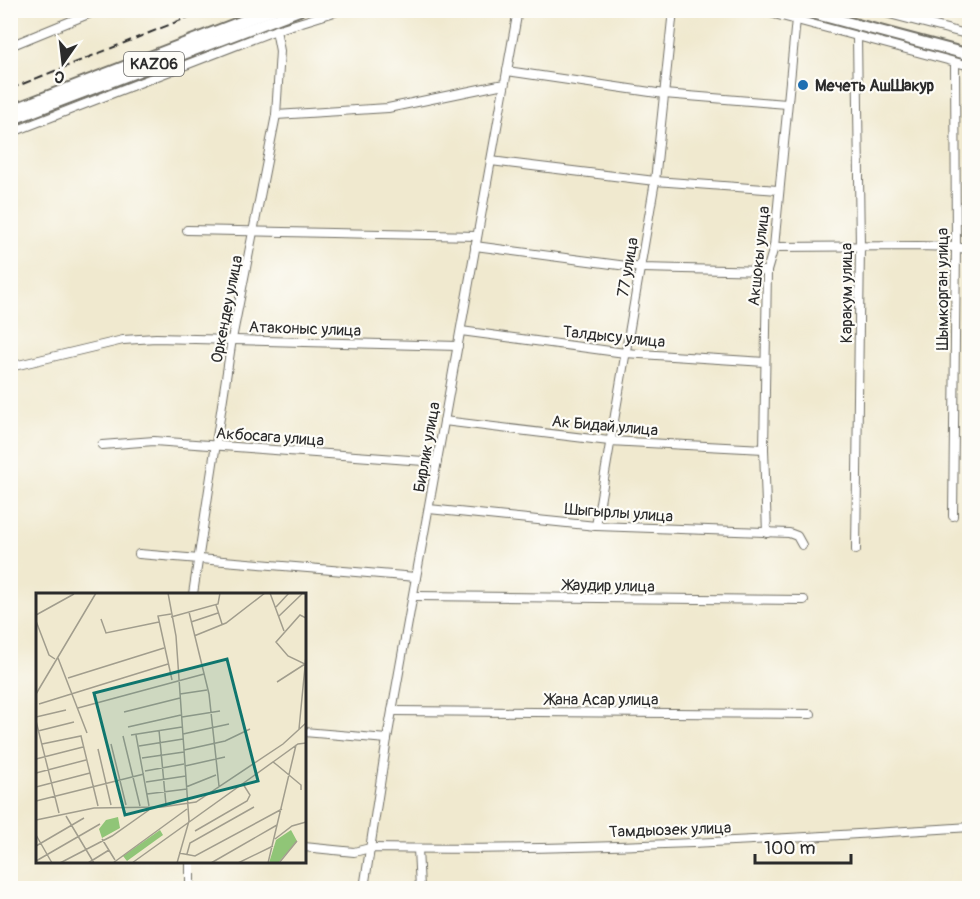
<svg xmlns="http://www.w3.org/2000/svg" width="980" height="899" viewBox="0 0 980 899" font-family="Pangolin,sans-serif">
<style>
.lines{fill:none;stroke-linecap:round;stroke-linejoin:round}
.minor-casing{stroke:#706e64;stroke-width:10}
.highway-casing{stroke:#706e64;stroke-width:14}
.minor{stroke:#fff;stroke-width:8}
.highway{stroke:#fff;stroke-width:10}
.rail{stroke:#2b2b2b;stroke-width:2;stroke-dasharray:9 4.5;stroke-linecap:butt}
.poi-dot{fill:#1f6fb2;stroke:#fdfcf7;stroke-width:2}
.labels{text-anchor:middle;stroke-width:4.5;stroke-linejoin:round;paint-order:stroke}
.shield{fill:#fdfcf7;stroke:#6a6a68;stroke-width:1.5}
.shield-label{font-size:15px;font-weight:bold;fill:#2b2b2b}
.poi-label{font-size:16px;font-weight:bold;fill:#2b2b2b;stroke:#fdfcf7;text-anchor:start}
.street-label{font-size:16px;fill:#2b2b2b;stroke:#fdfcf7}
.inset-road{fill:none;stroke:#a19d8d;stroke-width:1.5}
.view{fill:#0f766e;fill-opacity:0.15;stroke:#0f766e;stroke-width:3}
.inset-edge{fill:none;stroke:#2b2b2b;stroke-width:3}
</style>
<rect width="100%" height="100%" fill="#fdfcf7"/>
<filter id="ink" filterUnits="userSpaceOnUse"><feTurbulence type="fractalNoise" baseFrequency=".0167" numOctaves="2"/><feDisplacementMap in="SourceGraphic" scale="12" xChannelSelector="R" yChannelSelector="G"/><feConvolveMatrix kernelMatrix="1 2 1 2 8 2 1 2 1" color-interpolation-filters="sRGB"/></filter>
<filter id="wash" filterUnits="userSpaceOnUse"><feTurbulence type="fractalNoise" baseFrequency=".008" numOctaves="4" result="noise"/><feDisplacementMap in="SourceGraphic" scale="24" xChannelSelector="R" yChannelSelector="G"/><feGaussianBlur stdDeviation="1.35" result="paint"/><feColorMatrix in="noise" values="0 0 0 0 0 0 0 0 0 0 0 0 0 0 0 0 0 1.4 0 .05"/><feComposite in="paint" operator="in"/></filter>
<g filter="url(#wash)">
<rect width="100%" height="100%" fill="#f0e9cf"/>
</g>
<g filter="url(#ink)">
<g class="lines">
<defs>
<g id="minor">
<path d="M 759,10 L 970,66"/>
<path d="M 874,10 L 970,35"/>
<path d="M 10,46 L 98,10"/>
<path d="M 507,71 L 664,94 L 787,104"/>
<path d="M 276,115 L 388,108 L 504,84"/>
<path d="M 10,133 L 276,30 L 341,10"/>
<path d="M 491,161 L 655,181 L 778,190"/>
<path d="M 187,230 L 477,236"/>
<path d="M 475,246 L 642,268 L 767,271"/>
<path d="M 774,247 L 918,246 L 956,247 L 970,250"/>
<path d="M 461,331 L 625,353 L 765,362"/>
<path d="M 10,367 L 123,340 L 156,338 L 458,346"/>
<path d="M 444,421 L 609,441 L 764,449"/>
<path d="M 102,445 L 154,441 L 437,462"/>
<path d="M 429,509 L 596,526 L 789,533 L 797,536 L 802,545"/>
<path d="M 953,516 L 956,247 L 955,63"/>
<path d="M 596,526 L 655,181 L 673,10"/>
<path d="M 767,533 L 764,449 L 767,271 L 774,247 L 796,19"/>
<path d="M 856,550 L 860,247 L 857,36"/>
<path d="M 139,554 L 416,577"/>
<path d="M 193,594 L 232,339 L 276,115 L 280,51 L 276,30"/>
<path d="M 414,596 L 804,600"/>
<path d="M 392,711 L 811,714"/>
<path d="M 304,732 L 387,739"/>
<path d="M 304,847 L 354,852 L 370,848 C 570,852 770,840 970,827"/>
<path d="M 418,849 L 420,888"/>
<path d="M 190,888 L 190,862"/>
<path d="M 364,888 L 387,739 L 518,10"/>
</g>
<g id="highway">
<path d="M 801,10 L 970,55"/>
<path d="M 10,111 L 272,10"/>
<path d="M 10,120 L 299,10"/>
</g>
</defs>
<use href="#minor" class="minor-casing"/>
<use href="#highway" class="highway-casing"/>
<use href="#minor" class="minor"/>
<use href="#highway" class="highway"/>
<path class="rail" d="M 10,89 L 206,10"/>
</g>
</g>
<circle class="poi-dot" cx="803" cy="85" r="6"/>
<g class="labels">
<rect class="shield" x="124" y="52" width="60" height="24" rx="4.5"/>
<g class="shield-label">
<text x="154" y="69">KАZ06</text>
</g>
<g class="poi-label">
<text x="815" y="91">Мечеть АшШакур</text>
</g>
<g class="street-label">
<text transform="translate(758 256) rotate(-84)" y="6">Акшокы улица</text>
<text transform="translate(627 267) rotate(-80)" y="6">77 улица</text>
<text transform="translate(942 289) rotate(-90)" y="6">Шымкорган улица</text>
<text transform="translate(846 293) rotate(-90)" y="6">Каракум улица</text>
<text transform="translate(226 309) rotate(-79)" y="6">Оркендеу улица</text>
<text transform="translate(305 328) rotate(2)" y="6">Атаконыс улица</text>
<text transform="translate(614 336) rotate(6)" y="6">Талдысу улица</text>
<text transform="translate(605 425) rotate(5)" y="6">Ак Бидай улица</text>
<text transform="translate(270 436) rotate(4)" y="6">Акбосага улица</text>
<text transform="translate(426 447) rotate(-80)" y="6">Бирлик улица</text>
<text transform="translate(619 512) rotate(4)" y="6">Шыгырлы улица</text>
<text transform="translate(609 585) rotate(1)" y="6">Жаудир улица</text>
<text x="602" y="705">Жана Асар улица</text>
<text transform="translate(670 829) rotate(-2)" y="6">Тамдыозек улица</text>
</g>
</g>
<g transform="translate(36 593)">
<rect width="270" height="270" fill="#f0e9cf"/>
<path d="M 82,224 L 84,235 L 66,245 L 63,236 L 70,227 ZM 255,237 L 261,248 L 242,270 L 233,270 L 240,247 Z" fill="#90c577"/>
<path d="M 124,237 L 127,242 L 91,268 L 87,263 Z" fill="#90c577"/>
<path class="inset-road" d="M 132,0 L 140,43 L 153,228 L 141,270M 234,0 L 248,38M 180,12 L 186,31M 240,14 L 253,0M 153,19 L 173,101 L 183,193M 135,21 L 122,23 L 136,87M 0,22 L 38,1M 243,23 L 266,1M 135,24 L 182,11 L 184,0M 65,26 L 70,40 L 123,29M 0,28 L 13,62 L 19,66M 155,29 L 182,20M 158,43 L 190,30 L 229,0M 22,65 L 51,140M 32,85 L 128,55M 241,89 L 269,71 L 252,63 L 240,49 L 264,22 L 270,25M 0,101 L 60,0M 144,101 L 171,97M 3,111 L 132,71M 42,115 L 168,81M 88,119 L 144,105M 0,124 L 30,117M 146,124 L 184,118M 0,128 L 23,220M 92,134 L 145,122M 263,136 L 270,63M 123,137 L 130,212M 2,138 L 38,129M 147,141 L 193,131M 95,142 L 146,134M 100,142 L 113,213M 87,143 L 104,213M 6,151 L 45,143 L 62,213M 75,151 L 90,212M 103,153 L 147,146M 62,156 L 75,212M 148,157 L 189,148 L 214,136M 106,165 L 148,159M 0,166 L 47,154M 237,169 L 262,151 L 270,150M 241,172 L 265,192 L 265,197M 149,173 L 189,164M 109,178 L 148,171M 0,180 L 50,167M 110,189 L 150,183M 0,194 L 54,180M 150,194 L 180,182M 111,201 L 151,196M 0,208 L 108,181M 30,223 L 58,270M 0,227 L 58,215 L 126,214 L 160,209 L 247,151 L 270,130M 159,238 L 211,208 L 214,202 L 207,191M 0,242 L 16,270M 66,246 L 79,267M 239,246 L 256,233 L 270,229M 0,253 L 48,225M 143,260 L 159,263 L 246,216M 151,261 L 154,250 L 218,214M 0,268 L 64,231M 24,270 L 76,243 L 113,217M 52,270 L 73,257M 77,270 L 151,216M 96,270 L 237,169 L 241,172M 175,270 L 241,232M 202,270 L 237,253M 232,270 L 260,152M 243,270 L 261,248"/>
<path class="view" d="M 191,66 L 222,188 L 89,222 L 58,100 Z"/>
<rect width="270" height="270" class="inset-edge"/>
</g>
<rect width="980" height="899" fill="none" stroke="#fdfcf7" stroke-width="36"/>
<g transform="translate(63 63) rotate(194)" stroke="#fdfcf7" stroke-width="4.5" paint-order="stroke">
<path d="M0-4.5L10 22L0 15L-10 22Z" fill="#2b2b2b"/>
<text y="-9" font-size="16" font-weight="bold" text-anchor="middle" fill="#2b2b2b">С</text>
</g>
<path d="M755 854v9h96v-9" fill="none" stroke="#2b2b2b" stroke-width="3"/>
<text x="764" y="854" font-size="18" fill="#2b2b2b" stroke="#fdfcf7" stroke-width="4.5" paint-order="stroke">100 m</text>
</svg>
